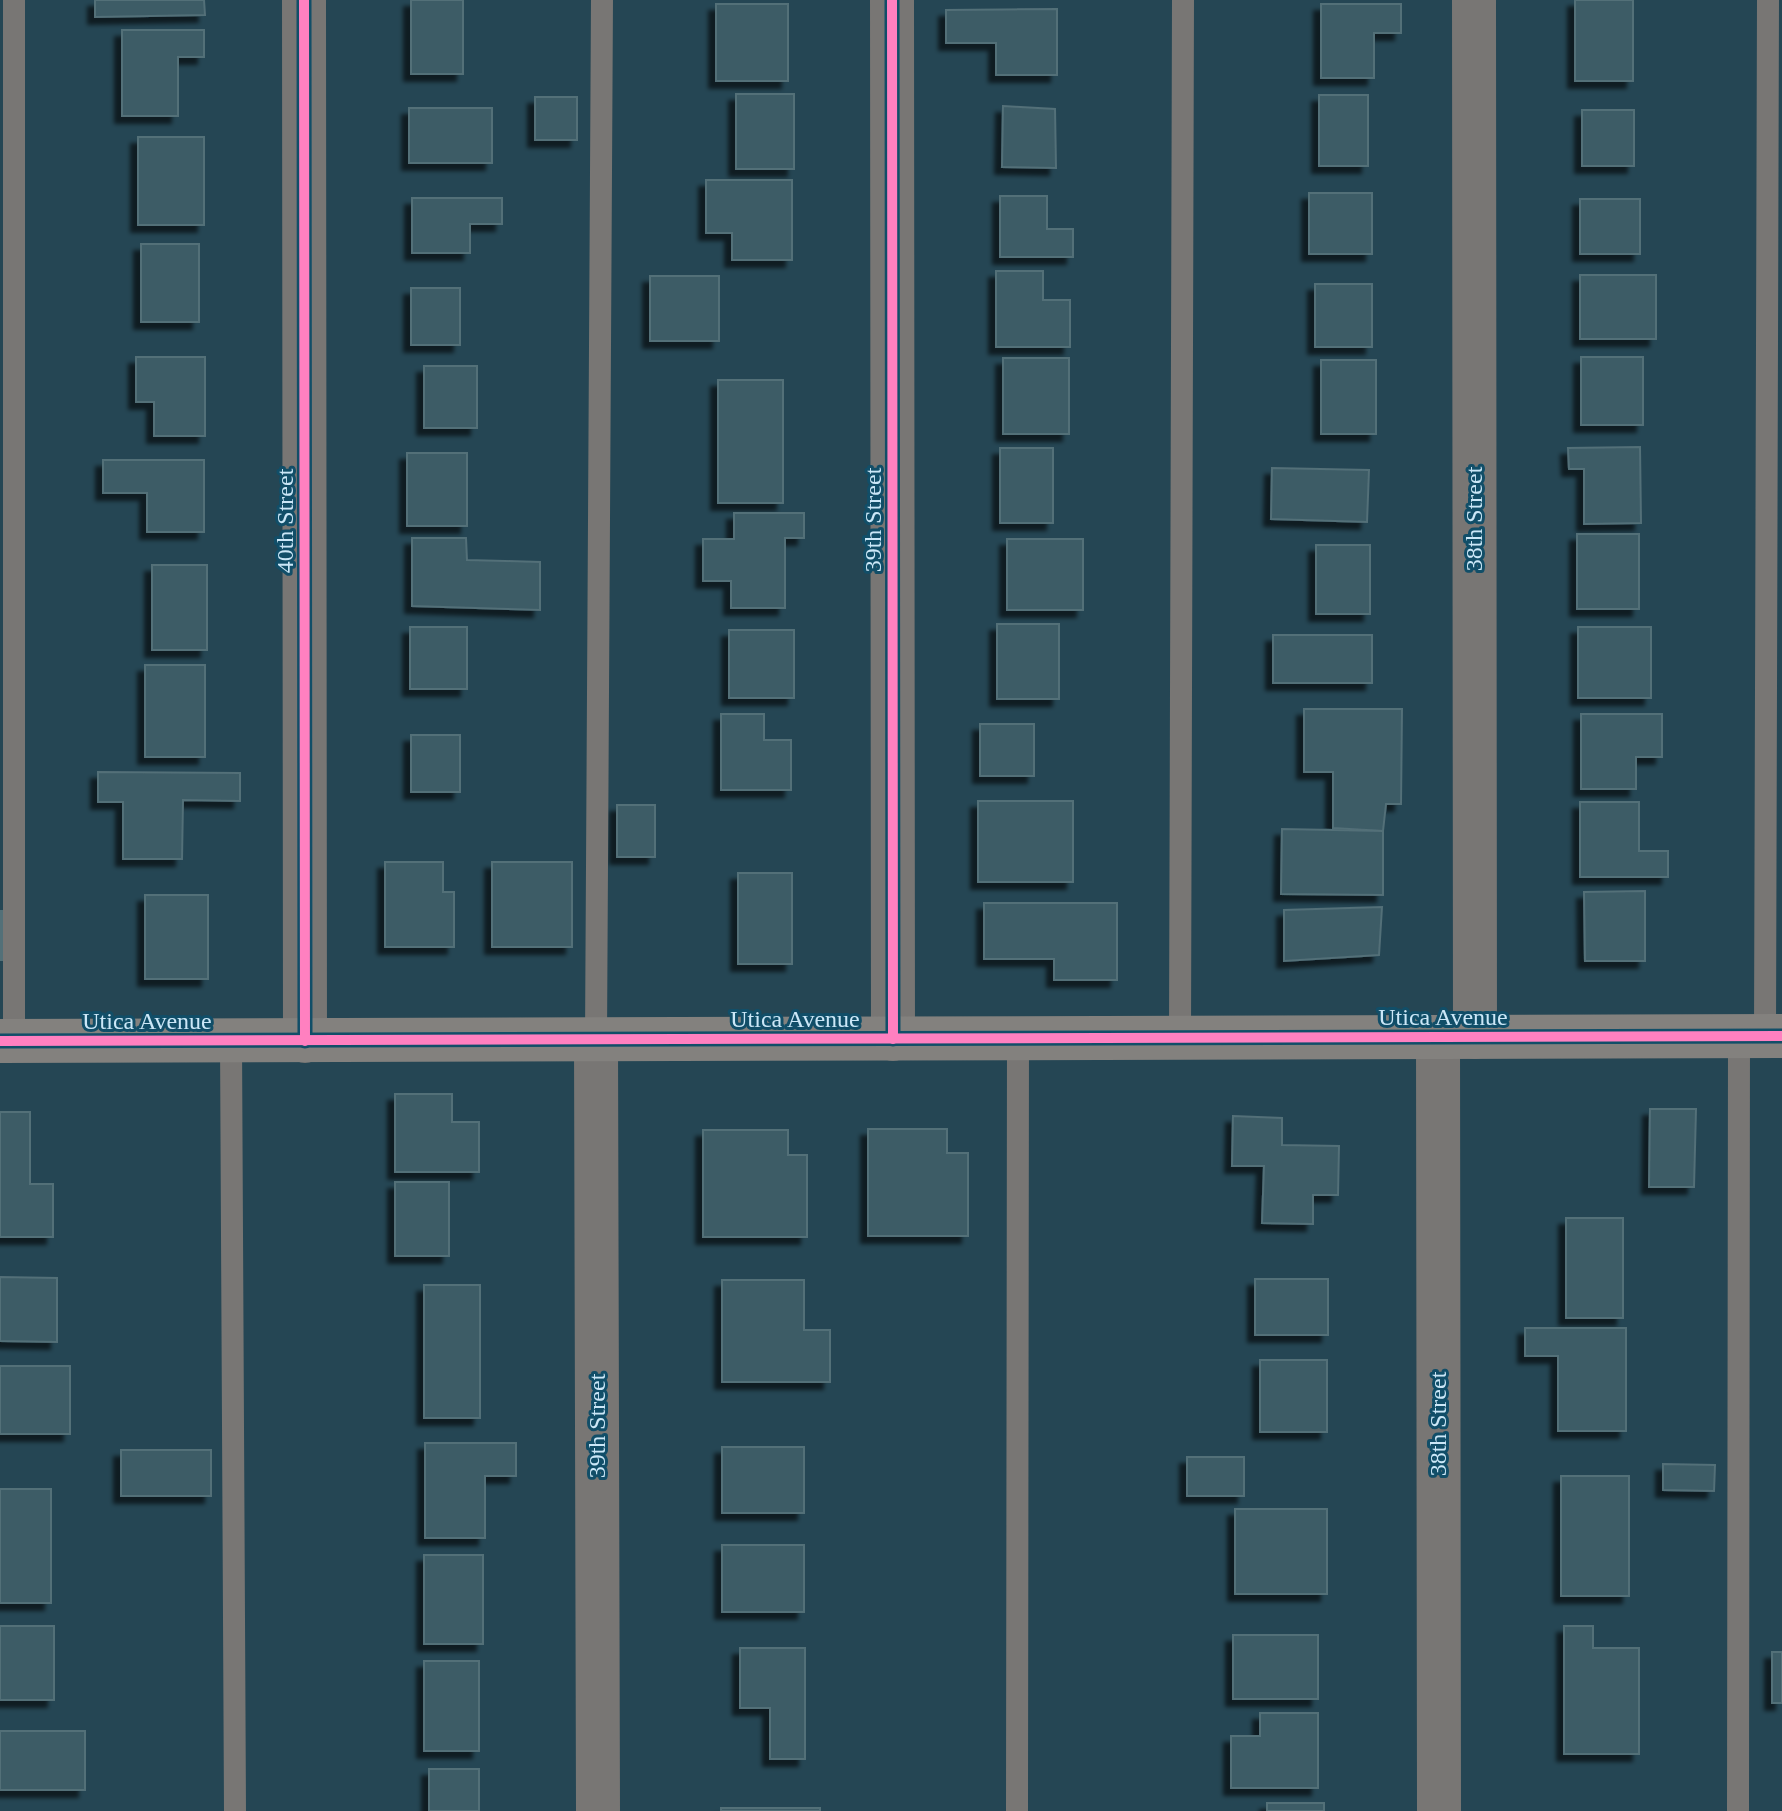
<svg xmlns="http://www.w3.org/2000/svg" width="1782" height="1811" viewBox="0 0 1782 1811" font-family="Georgia,serif">
<style>
.building{fill:#3d5c66;stroke:#536f78;stroke-width:2;filter:url(#shadow)}
.lines{fill:none;stroke-linecap:round;stroke-linejoin:round}
.lane{stroke:#787674;stroke-width:22}
.street{stroke:#787674;stroke-width:44}
.secondary{stroke:#83817e;stroke-width:44}
.cycleway-casing{stroke:#114e68;stroke-width:15}
.cycleway{stroke:#ff80c0;stroke-width:10}
.labels{text-anchor:middle;stroke-width:6;stroke-linejoin:round;paint-order:stroke}
.street-label{font-size:24px;fill:#cbe7f7;stroke:#114e68}
</style>
<defs>
<filter id="shadow"><feDropShadow dx="-7" dy="7" stdDeviation="2" flood-color="#0009"/></filter>
</defs>
<rect width="100%" height="100%" fill="#254654"/>
<g class="building">
<path d="M 95,0 L 204,0 L 205,15 L 95,17 Z"/>
<rect x="411" y="0" width="52" height="74"/>
<rect x="1575" y="0" width="58" height="81"/>
<rect x="716" y="4" width="72" height="77"/>
<path d="M 1321,4 L 1401,4 L 1401,33 L 1374,33 L 1374,78 L 1321,78 Z"/>
<path d="M 1057,9 L 1057,75 L 996,75 L 996,43 L 946,43 L 946,10 Z"/>
<path d="M 122,30 L 204,30 L 204,57 L 178,57 L 178,116 L 122,116 Z"/>
<rect x="736" y="94" width="58" height="75"/>
<rect x="1319" y="95" width="49" height="71"/>
<rect x="535" y="97" width="42" height="43"/>
<path d="M 1003,106 L 1055,109 L 1056,168 L 1002,167 Z"/>
<rect x="409" y="108" width="83" height="55"/>
<rect x="1582" y="110" width="52" height="56"/>
<rect x="138" y="137" width="66" height="88"/>
<path d="M 706,180 L 792,180 L 792,260 L 732,260 L 732,233 L 706,233 Z"/>
<rect x="1309" y="193" width="63" height="61"/>
<path d="M 1000,196 L 1047,196 L 1047,229 L 1073,229 L 1073,257 L 1000,257 Z"/>
<path d="M 412,198 L 502,198 L 502,224 L 470,224 L 470,253 L 412,253 Z"/>
<rect x="1580" y="199" width="60" height="55"/>
<rect x="141" y="244" width="58" height="78"/>
<path d="M 996,271 L 1043,271 L 1043,300 L 1070,300 L 1070,347 L 996,347 Z"/>
<rect x="1580" y="275" width="76" height="64"/>
<rect x="650" y="276" width="69" height="65"/>
<rect x="1315" y="284" width="57" height="63"/>
<rect x="411" y="288" width="49" height="57"/>
<path d="M 136,357 L 205,357 L 205,436 L 154,436 L 154,402 L 136,402 Z"/>
<rect x="1581" y="357" width="62" height="68"/>
<rect x="1003" y="358" width="66" height="76"/>
<rect x="1321" y="360" width="55" height="74"/>
<rect x="424" y="366" width="53" height="62"/>
<rect x="718" y="380" width="65" height="123"/>
<path d="M 1640,447 L 1641,523 L 1584,524 L 1584,469 L 1569,469 L 1568,448 Z"/>
<rect x="1000" y="448" width="53" height="75"/>
<rect x="407" y="453" width="60" height="73"/>
<path d="M 103,460 L 204,460 L 204,532 L 147,532 L 147,493 L 103,493 Z"/>
<path d="M 1272,468 L 1369,470 L 1367,522 L 1271,519 Z"/>
<path d="M 734,513 L 804,513 L 804,538 L 785,538 L 785,608 L 731,608 L 731,581 L 703,581 L 703,539 L 734,539 Z"/>
<rect x="1577" y="534" width="62" height="75"/>
<path d="M 412,538 L 466,538 L 467,560 L 540,562 L 540,610 L 412,606 Z"/>
<rect x="1007" y="539" width="76" height="71"/>
<rect x="1316" y="545" width="54" height="69"/>
<rect x="152" y="565" width="55" height="85"/>
<rect x="997" y="624" width="62" height="75"/>
<rect x="410" y="627" width="57" height="62"/>
<rect x="1578" y="627" width="73" height="71"/>
<rect x="729" y="630" width="65" height="68"/>
<rect x="1273" y="635" width="99" height="48"/>
<rect x="145" y="665" width="60" height="92"/>
<path d="M 1304,709 L 1402,709 L 1401,804 L 1386,804 L 1383,831 L 1333,828 L 1333,772 L 1304,772 Z"/>
<path d="M 721,714 L 764,714 L 764,740 L 791,740 L 791,790 L 721,790 Z"/>
<path d="M 1581,714 L 1662,714 L 1662,757 L 1636,757 L 1636,789 L 1581,789 Z"/>
<rect x="980" y="724" width="54" height="52"/>
<rect x="411" y="735" width="49" height="57"/>
<path d="M 98,772 L 240,773 L 240,801 L 183,800 L 182,859 L 123,859 L 123,802 L 98,802 Z"/>
<rect x="978" y="801" width="95" height="81"/>
<path d="M 1580,802 L 1639,802 L 1639,851 L 1668,851 L 1668,877 L 1580,877 Z"/>
<rect x="617" y="805" width="38" height="52"/>
<path d="M 1282,829 L 1383,831 L 1383,895 L 1281,894 Z"/>
<path d="M 385,862 L 443,862 L 443,892 L 454,892 L 454,947 L 385,947 Z"/>
<rect x="492" y="862" width="80" height="85"/>
<rect x="738" y="873" width="54" height="91"/>
<path d="M 1645,891 L 1645,961 L 1585,961 L 1584,892 Z"/>
<rect x="145" y="895" width="63" height="84"/>
<path d="M 984,903 L 1117,903 L 1117,980 L 1054,980 L 1054,959 L 984,959 Z"/>
<path d="M 1382,907 L 1379,955 L 1284,961 L 1284,910 Z"/>
<rect x="0" y="911" width="2" height="49"/>
<path d="M 395,1094 L 452,1094 L 452,1122 L 479,1122 L 479,1172 L 395,1172 Z"/>
<path d="M 1650,1109 L 1696,1109 L 1694,1187 L 1649,1187 Z"/>
<path d="M 0,1112 L 30,1112 L 30,1184 L 53,1184 L 53,1237 L 0,1237 Z"/>
<path d="M 1233,1116 L 1282,1118 L 1282,1145 L 1339,1146 L 1338,1195 L 1313,1195 L 1313,1224 L 1262,1223 L 1264,1166 L 1232,1166 Z"/>
<path d="M 868,1129 L 947,1129 L 947,1153 L 968,1153 L 968,1236 L 868,1236 Z"/>
<path d="M 703,1130 L 788,1130 L 788,1155 L 807,1155 L 807,1237 L 703,1237 Z"/>
<rect x="395" y="1182" width="54" height="74"/>
<rect x="1566" y="1218" width="57" height="100"/>
<path d="M 0,1277 L 57,1278 L 57,1342 L 0,1341 Z"/>
<rect x="1255" y="1279" width="73" height="56"/>
<path d="M 722,1280 L 804,1280 L 804,1330 L 830,1330 L 830,1382 L 722,1382 Z"/>
<rect x="424" y="1285" width="56" height="133"/>
<path d="M 1525,1328 L 1626,1328 L 1626,1431 L 1558,1431 L 1558,1356 L 1525,1356 Z"/>
<rect x="1260" y="1360" width="67" height="72"/>
<rect x="0" y="1366" width="70" height="68"/>
<path d="M 425,1443 L 516,1443 L 516,1476 L 485,1476 L 485,1538 L 425,1538 Z"/>
<rect x="722" y="1447" width="82" height="66"/>
<rect x="121" y="1450" width="90" height="46"/>
<rect x="1187" y="1457" width="57" height="39"/>
<path d="M 1663,1464 L 1715,1465 L 1714,1491 L 1663,1490 Z"/>
<rect x="1561" y="1476" width="68" height="120"/>
<rect x="0" y="1489" width="51" height="114"/>
<rect x="1235" y="1509" width="92" height="85"/>
<rect x="722" y="1545" width="82" height="67"/>
<rect x="424" y="1555" width="59" height="89"/>
<rect x="0" y="1626" width="54" height="74"/>
<path d="M 1564,1626 L 1593,1626 L 1593,1648 L 1639,1648 L 1639,1754 L 1564,1754 Z"/>
<rect x="1233" y="1635" width="85" height="64"/>
<path d="M 740,1648 L 805,1648 L 805,1759 L 770,1759 L 770,1708 L 740,1708 Z"/>
<rect x="1772" y="1652" width="10" height="51"/>
<rect x="424" y="1661" width="55" height="90"/>
<path d="M 1260,1713 L 1318,1713 L 1318,1788 L 1231,1788 L 1231,1736 L 1260,1736 Z"/>
<rect x="0" y="1731" width="85" height="59"/>
<rect x="429" y="1769" width="50" height="42"/>
<rect x="1267" y="1803" width="57" height="8"/>
<rect x="721" y="1808" width="99" height="3"/>
</g>
<g class="lines">
<g class="lane">
<path d="M 14,0 L 14,1041"/>
<path d="M 1765,1036 L 1768,0"/>
<path d="M 1180,1038 L 1183,0"/>
<path d="M 596,1040 L 602,0"/>
<path d="M 231,1041 L 235,1811"/>
<path d="M 1017,1811 L 1018,1038"/>
<path d="M 1738,1811 L 1739,1037"/>
</g>
<g class="street">
<path d="M 304,0 L 305,1041"/>
<path d="M 892,0 L 893,1039"/>
<path d="M 1474,0 L 1475,1037"/>
<path d="M 1438,1037 L 1439,1811"/>
<path d="M 596,1040 L 598,1811"/>
</g>
<path class="secondary" d="M 0,1041 L 1782,1036"/>
<defs>
<g id="cycleway">
<path d="M 304,0 L 305,1041"/>
<path d="M 892,0 L 893,1039"/>
<path d="M 0,1041 L 1782,1036"/>
</g>
</defs>
<use href="#cycleway" class="cycleway-casing"/>
<use href="#cycleway" class="cycleway"/>
</g>
<g class="labels">
<g class="street-label">
<text transform="translate(1474 519) rotate(-90)" y="8">38th Street</text>
<text transform="translate(873 520) rotate(-90)" y="8">39th Street</text>
<text transform="translate(285 521) rotate(-90)" y="8">40th Street</text>
<text x="1443" y="1025">Utica Avenue</text>
<text x="795" y="1027">Utica Avenue</text>
<text x="147" y="1029">Utica Avenue</text>
<text transform="translate(1438 1424) rotate(-90)" y="8">38th Street</text>
<text transform="translate(597 1426) rotate(-90)" y="8">39th Street</text>
</g>
</g>
</svg>
